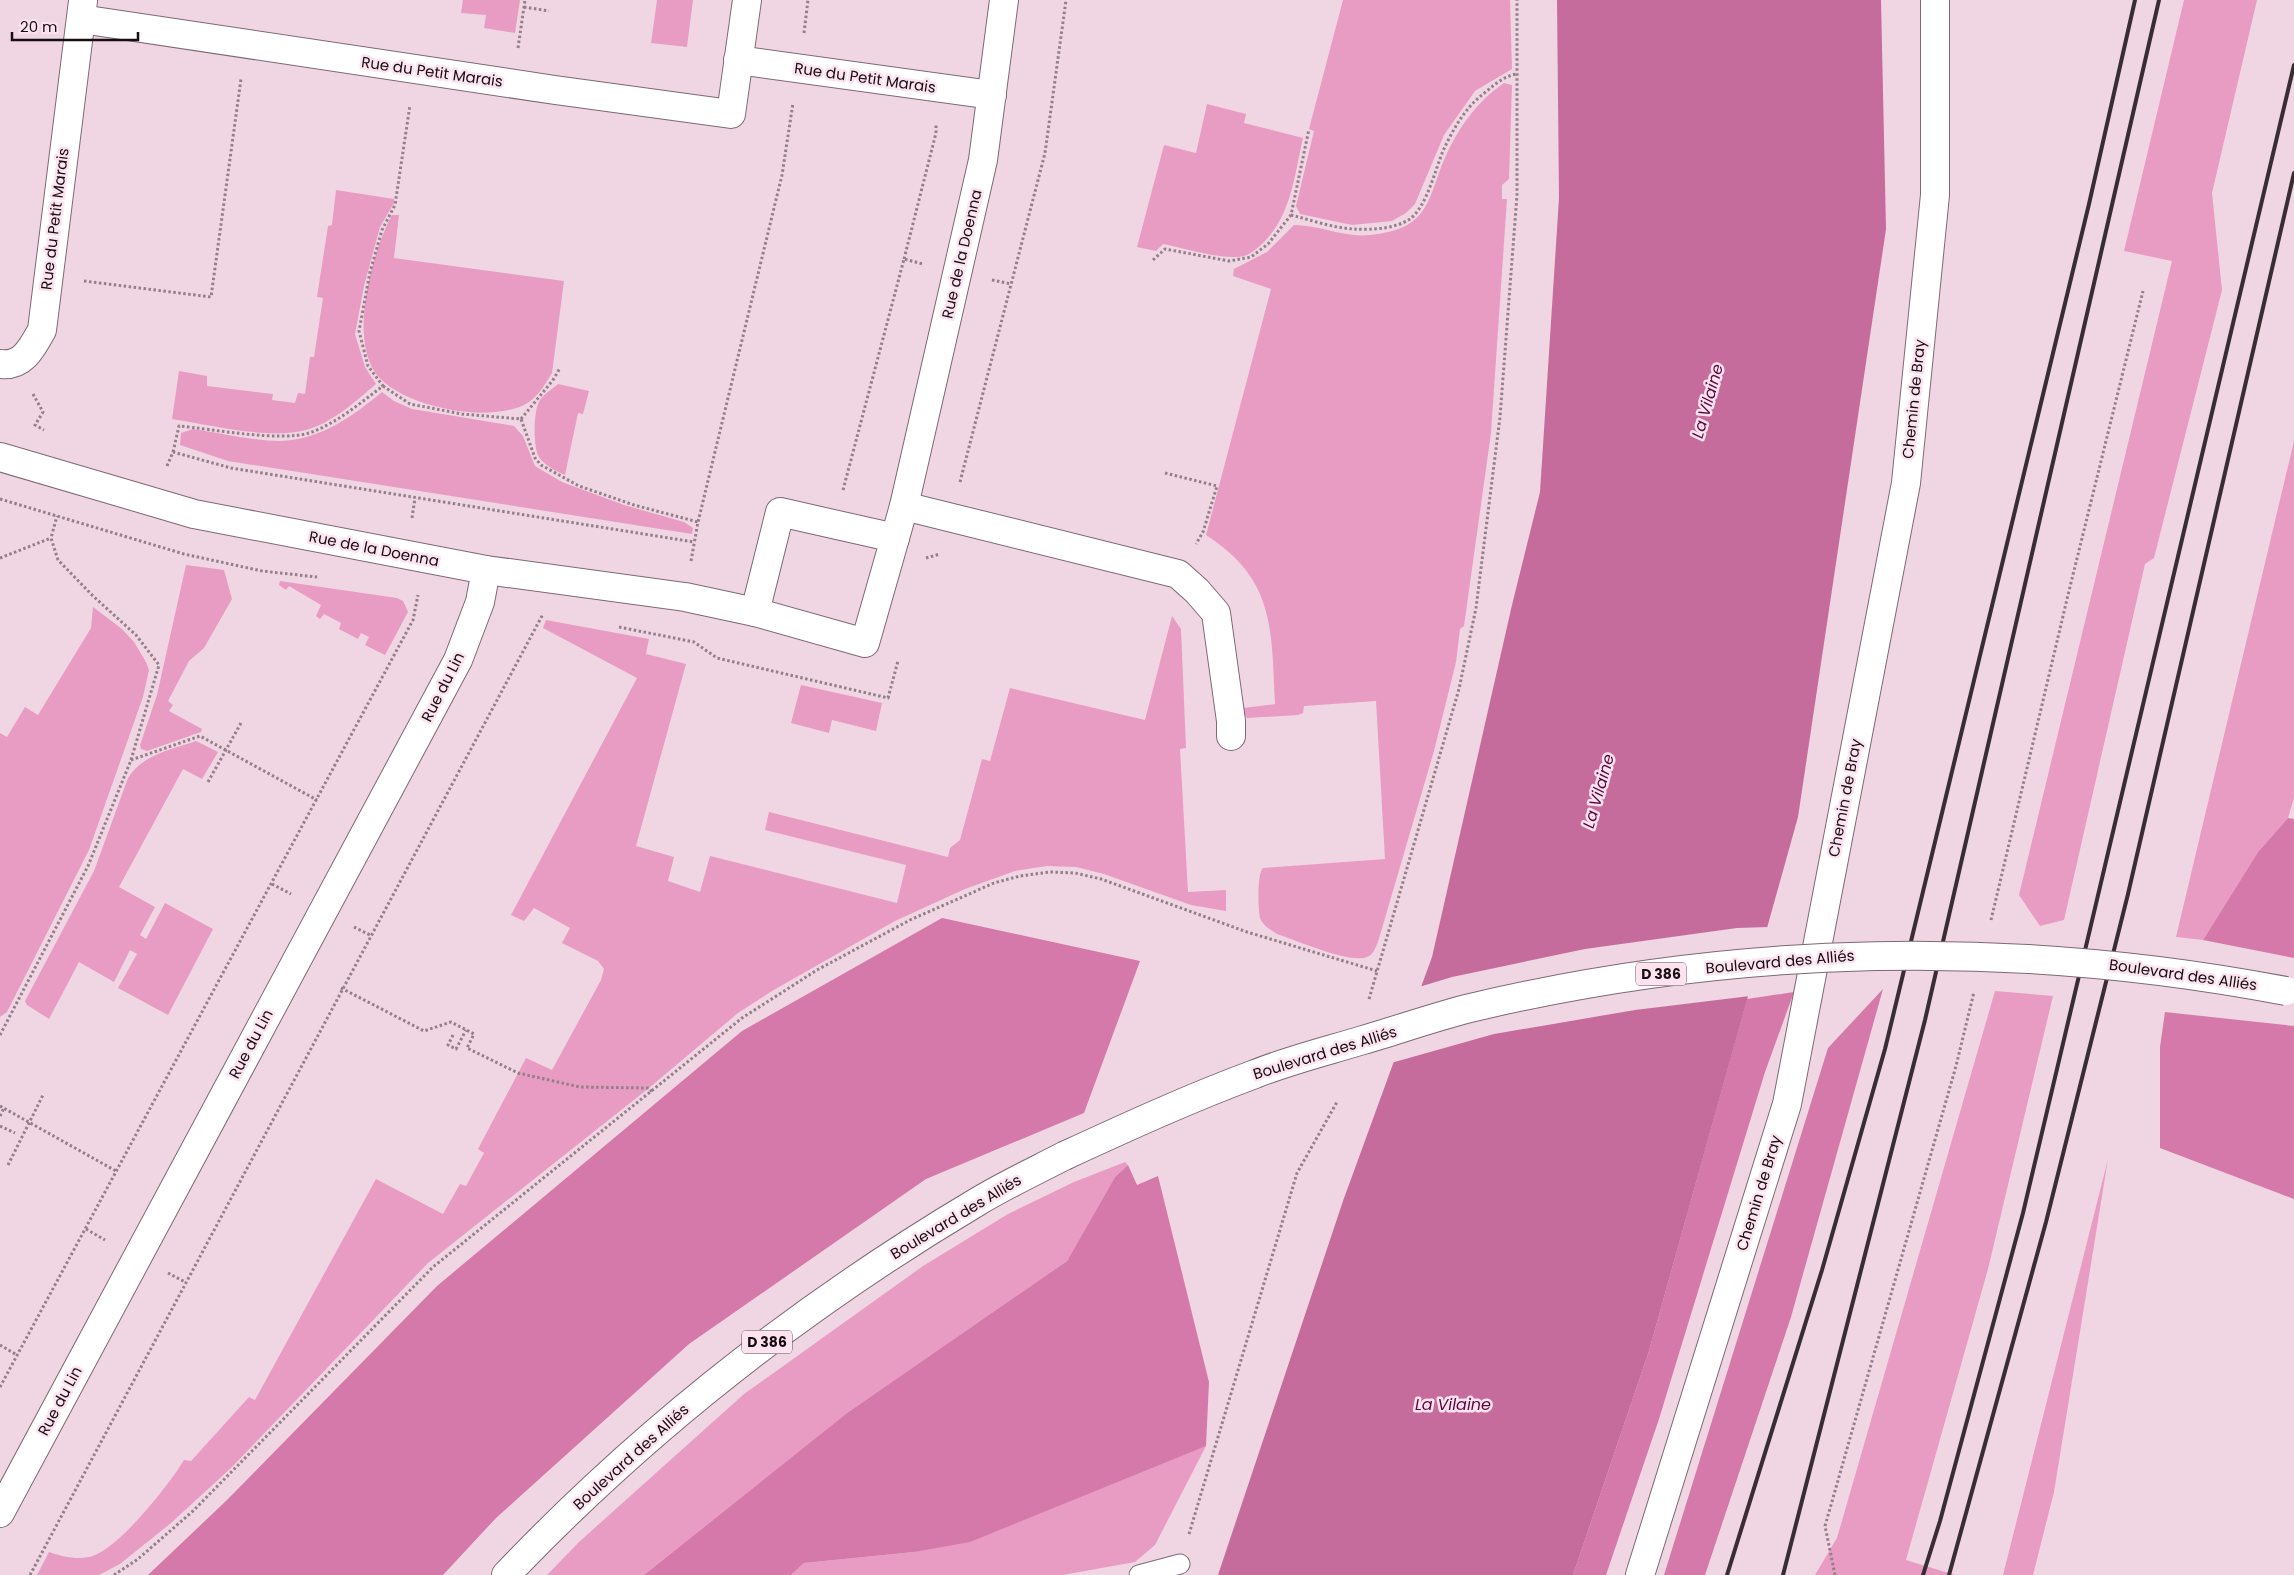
<svg xmlns="http://www.w3.org/2000/svg" width="2294" height="1575" viewBox="0 0 2294 1575" font-family="Poppins,sans-serif">
<style>
.green{fill:#e99cc3}
.forest{fill:#d479a9}
.water{fill:#c66c9c}
.pier{fill:#f0d6e2}
.lines{fill:none;stroke-linecap:round;stroke-linejoin:round}
.service-casing{stroke:#7f6873;stroke-width:21}
.minor-casing{stroke:#7f6873;stroke-width:30}
.primary-casing{stroke:#7f6873;stroke-width:30}
.path{stroke:#927f88;stroke-width:3;stroke-dasharray:2.5 2.5;stroke-linecap:butt}
.service{stroke:#fff;stroke-width:19}
.minor{stroke:#fff;stroke-width:28}
.primary{stroke:#fff;stroke-width:28}
.rail{stroke:#382d32;stroke-width:4}
.primary-bridge-casing{stroke:#7f6873;stroke-width:30;stroke-linecap:butt}
.primary-bridge{stroke:#fff;stroke-width:28}
.labels{text-anchor:middle;stroke-width:5;stroke-linejoin:round;paint-order:stroke}
.shield{fill:#fde3ef;stroke:#5c4e54;stroke-width:1}
.shield-label{font-size:14px;font-weight:bold;fill:#170e12}
.street-label{font-size:15px;fill:#170e12;stroke:#fde3ef}
.water-label{font-size:16px;font-style:italic;fill:#5b063d;stroke:#fde3ef}
</style>
<rect width="100%" height="100%" fill="#f0d6e2"/>
<g class="green">
<path d="M 463,0 L 520,0 L 515,33 L 484,28 L 486,15 L 461,13 Z"/>
<path d="M 657,0 L 693,0 L 687,47 L 651,43 Z"/>
<path d="M 1343,0 L 1510,0 L 1512,69 L 1475,91 L 1444,135 L 1415,204 L 1406,213 L 1392,221 L 1352,225 L 1300,214 L 1296,206 L 1314,131 L 1309,129 Z"/>
<path d="M 2184,0 L 2257,0 L 2212,193 L 2222,290 L 2154,558 L 2145,564 L 2064,920 L 2040,926 L 2019,895 L 2172,261 L 2124,251 Z"/>
<path d="M 1504,83 L 1512,85 L 1509,179 L 1502,185 L 1502,199 L 1507,199 L 1491,433 L 1464,626 L 1460,629 L 1456,662 L 1434,751 L 1378,942 C 1375,948 1374,954 1367,957 C 1349,964 1296,940 1277,934 C 1271,930 1263,926 1260,918 C 1258,909 1257,873 1263,868 L 1385,859 L 1376,701 L 1304,706 L 1303,713 L 1298,715 L 1247,718 L 1244,714 L 1243,708 L 1275,704 C 1271,630 1276,580 1206,535 L 1271,289 L 1233,276 L 1234,269 L 1267,252 L 1294,225 C 1320,225 1345,238 1370,235 C 1385,233 1400,231 1413,221 C 1431,207 1435,180 1444,160 C 1457,130 1476,102 1504,83 Z"/>
<path d="M 1207,104 L 1246,114 L 1244,123 L 1303,138 C 1294,176 1292,215 1262,244 C 1254,251 1248,257 1236,257 C 1217,258 1183,248 1163,244 L 1156,251 L 1137,247 L 1164,145 L 1196,153 Z"/>
<path d="M 336,190 L 394,199 L 394,203 L 380,227 L 364,286 L 355,334 L 365,367 L 376,384 C 355,402 332,423 306,430 C 269,440 211,425 172,419 L 179,371 L 207,376 L 207,386 L 273,394 L 272,400 L 295,403 L 298,393 L 305,394 L 310,357 L 314,357 L 323,298 L 317,297 L 328,226 L 332,225 Z"/>
<path d="M 392,215 L 399,215 L 394,258 L 564,281 L 552,373 C 546,383 539,395 529,402 C 494,426 394,407 373,369 C 351,331 372,252 392,215 Z"/>
<path d="M 558,384 L 589,391 L 583,414 L 578,413 L 565,475 C 556,471 545,466 539,457 C 533,447 533,410 540,400 C 544,394 552,389 558,384 Z"/>
<path d="M 382,392 L 394,401 L 412,409 L 514,426 L 523,436 L 535,466 L 562,482 L 624,505 L 684,522 L 693,528 L 692,534 L 228,461 L 180,445 L 181,433 L 193,429 C 220,433 254,441 280,441 C 320,440 353,416 382,392 Z"/>
<path d="M 2294,441 L 2294,798 L 2288,818 L 2258,852 L 2203,940 L 2176,937 Z"/>
<path d="M 186,565 L 224,570 L 232,599 L 204,648 L 189,661 L 168,701 L 173,705 L 169,711 L 202,729 L 201,732 L 147,751 L 141,749 L 140,745 L 157,695 Z"/>
<path d="M 280,581 L 397,598 L 403,601 L 408,612 L 385,655 L 365,645 L 369,637 L 361,633 L 358,639 L 339,629 L 341,623 L 324,614 L 320,619 L 316,616 L 321,605 L 289,586 L 286,590 L 279,585 Z"/>
<path d="M 93,607 L 122,629 L 134,642 L 146,662 L 149,670 L 143,697 L 89,850 L 7,1012 L 0,1017 L 0,733 L 7,737 L 25,707 L 38,715 L 91,628 Z"/>
<path d="M 1172,616 L 1181,629 L 1186,748 L 1180,749 L 1188,892 L 1226,890 L 1226,911 L 1191,905 L 1104,874 L 1076,867 L 1047,866 L 1015,871 L 965,889 L 895,921 L 772,991 L 738,1013 L 649,1088 L 428,1263 L 232,1467 L 171,1523 L 120,1564 L 99,1575 L 37,1575 L 49,1552 C 63,1557 81,1561 95,1555 C 121,1545 169,1485 184,1460 L 191,1461 L 249,1397 L 255,1400 L 376,1179 L 443,1214 L 460,1184 L 466,1186 L 484,1153 L 478,1149 L 526,1058 L 552,1070 L 601,980 L 604,969 L 598,961 L 562,943 L 570,928 L 534,908 L 524,921 L 511,915 L 637,678 L 543,628 L 546,620 L 649,639 L 646,654 L 686,664 L 636,846 L 674,857 L 668,881 L 700,892 L 710,856 L 897,903 L 906,865 L 765,830 L 769,812 L 948,857 L 950,848 L 960,840 L 982,759 L 990,761 L 1010,688 L 1145,720 Z"/>
<path d="M 801,685 L 882,703 L 876,731 L 832,720 L 829,733 L 791,723 Z"/>
<path d="M 196,741 L 218,752 L 202,779 L 183,769 L 119,887 L 155,907 L 140,935 L 146,939 L 165,903 L 213,929 L 168,1015 L 118,988 L 137,954 L 130,950 L 114,982 L 79,962 L 49,1019 L 27,1005 L 25,1001 L 94,871 L 128,778 C 143,754 171,750 196,741 Z"/>
<path d="M 1995,991 L 2053,996 L 1988,1269 L 1906,1560 L 1955,1575 L 1815,1575 L 1837,1538 Z"/>
<path d="M 2108,1159 L 2054,1492 L 2033,1575 L 2003,1575 Z"/>
<path d="M 1125,1162 L 1128,1165 L 1115,1177 L 1067,1261 L 847,1413 L 644,1575 L 547,1575 L 579,1542 L 744,1394 L 923,1266 L 1008,1214 L 1074,1182 Z"/>
<path d="M 1206,1446 L 1155,1545 L 1135,1562 L 1063,1575 L 791,1575 L 804,1563 L 914,1552 Z"/>
</g>
<g class="forest">
<path d="M 2288,818 L 2294,819 L 2294,958 L 2203,940 L 2258,852 Z"/>
<path d="M 942,918 L 1140,961 L 1084,1113 L 926,1179 L 689,1344 L 496,1518 L 443,1575 L 148,1575 L 227,1500 L 437,1286 L 742,1031 Z"/>
<path d="M 1883,989 L 1791,1317 L 1705,1575 L 1664,1575 L 1828,1048 Z"/>
<path d="M 1794,992 L 1765,1072 L 1659,1419 L 1606,1575 L 1573,1575 L 1649,1351 L 1747,999 Z"/>
<path d="M 2165,1012 L 2294,1026 L 2294,1199 L 2160,1148 L 2160,1047 Z"/>
<path d="M 1128,1165 L 1137,1185 L 1158,1176 L 1209,1382 L 1206,1446 L 970,1542 L 914,1552 L 804,1563 L 791,1575 L 644,1575 L 847,1413 L 1067,1261 L 1115,1177 Z"/>
</g>
<path class="water" d="M 1557,0 L 1881,0 L 1886,229 L 1798,817 L 1649,1351 L 1573,1575 L 1218,1575 L 1343,1201 L 1432,957 L 1512,605 L 1540,492 L 1559,198 Z"/>
<path class="pier" d="M 1769,927 L 1750,996 L 1635,1010 L 1494,1034 L 1391,1063 L 1419,987 L 1452,977 L 1585,949 L 1737,928 Z"/>
<g class="lines">
<defs>
<path id="service" d="M 1139,1575 L 1180,1564"/>
<g id="minor">
<path d="M 81,19 L 555,90 L 731,114 L 747,0"/>
<path d="M 738,60 L 992,95"/>
<path d="M 0,364 C 23,367 32,348 42,330 L 83,1"/>
<path d="M 0,457 L 194,514 L 486,570 L 685,597 L 755,612"/>
<path d="M 904,506 L 1178,574 L 1197,591 L 1216,613 L 1231,721 L 1231,736"/>
<path d="M 780,512 L 895,538 L 865,643 L 755,612 Z"/>
<path d="M 895,538 L 904,506 L 983,160 L 1004,0"/>
<path d="M 0,1513 L 458,660 L 480,602 L 486,570"/>
<path d="M 1640,1575 L 1787,1104 L 1906,483 L 1935,195 L 1935,0"/>
</g>
<path id="primary" d="M 506,1575 C 645,1429 804,1305 977,1202 C 1005,1185 1035,1171 1064,1156"/>
</defs>
<use href="#service" class="service-casing"/>
<use href="#minor" class="minor-casing"/>
<use href="#primary" class="primary-casing"/>
<g class="path">
<path d="M 524,7 L 549,11"/>
<path d="M 804,33 L 808,0"/>
<path d="M 518,48 L 525,0"/>
<path d="M 1291,215 C 1311,220 1333,228 1354,229 C 1371,230 1395,229 1410,219 C 1427,206 1435,170 1443,151 C 1452,131 1465,108 1482,95 C 1493,86 1504,75 1518,74"/>
<path d="M 904,259 L 936,133 L 936,124"/>
<path d="M 1153,260 L 1165,249 L 1229,261 L 1251,257 L 1268,244 L 1291,215 L 1309,129"/>
<path d="M 992,280 L 1011,284"/>
<path d="M 84,281 L 211,297 L 241,79"/>
<path d="M 383,386 L 410,404 L 462,414 L 521,419 L 535,458 L 541,465 L 579,486 L 634,505 L 698,522"/>
<path d="M 33,394 L 43,412 L 35,425 L 44,430"/>
<path d="M 521,419 L 553,380 L 560,368"/>
<path d="M 173,452 L 179,426 C 212,429 280,442 309,433 C 336,424 360,403 383,386 L 368,366 L 359,331 L 370,272 L 382,230 L 395,205 L 410,105"/>
<path d="M 167,466 L 173,452 L 231,468 L 694,542"/>
<path d="M 1165,473 L 1217,486 L 1203,532 L 1196,544"/>
<path d="M 960,482 L 1045,153 L 1066,0"/>
<path d="M 843,490 L 904,259 L 923,264"/>
<path d="M 0,499 L 184,554 L 262,571 L 317,577"/>
<path d="M 412,518 L 415,498"/>
<path d="M 0,558 L 51,538"/>
<path d="M 926,558 L 940,554"/>
<path d="M 691,561 L 698,522 L 782,175 L 793,103"/>
<path d="M 619,627 L 694,642 L 717,658 L 888,698 L 898,661"/>
<path d="M 131,760 L 200,736 L 317,800"/>
<path d="M 208,782 L 241,723"/>
<path d="M 272,884 L 291,894"/>
<path d="M 1991,920 L 2068,595 L 2143,291"/>
<path d="M 354,927 L 370,935"/>
<path d="M 341,988 L 424,1031 L 451,1022 L 474,1034 L 467,1048 L 518,1073 L 580,1087 L 649,1088 L 652,1092"/>
<path d="M 1369,999 L 1459,689 L 1476,608 L 1500,417 L 1517,195 L 1517,0"/>
<path d="M 0,1035 L 88,866 L 131,760 L 159,665 L 136,635 L 93,596 L 58,560 L 51,538 L 57,516"/>
<path d="M 453,1035 L 448,1045 L 456,1049 L 466,1030"/>
<path d="M 0,1106 L 116,1171"/>
<path d="M 0,1116 L 4,1108"/>
<path d="M 0,1126 L 15,1133"/>
<path d="M 8,1165 L 43,1095"/>
<path d="M 86,1229 L 105,1240"/>
<path d="M 168,1273 L 185,1282"/>
<path d="M 0,1345 L 17,1355"/>
<path d="M 0,1387 L 413,620 L 418,595"/>
<path d="M 1189,1534 L 1297,1173 L 1337,1102"/>
<path d="M 30,1575 L 543,614"/>
<path d="M 114,1575 L 138,1559 L 193,1511 L 433,1267 L 742,1018 L 817,970 L 910,920 L 994,883 L 1020,876 L 1050,872 L 1075,873 L 1101,879 L 1247,932 L 1377,971"/>
<path d="M 1835,1575 L 1825,1526 L 1956,1066 L 1974,992"/>
</g>
<use href="#service" class="service"/>
<use href="#minor" class="minor"/>
<use href="#primary" class="primary"/>
<g class="rail">
<path d="M 1727,1575 L 1822,1270 L 1885,1049 L 2089,204 L 2135,0"/>
<path d="M 1783,1575 L 1925,1020 L 2159,0"/>
<path d="M 1923,1575 L 1940,1521 L 2023,1213 L 2294,65"/>
<path d="M 1949,1575 L 2046,1222 L 2128,894 L 2294,173"/>
</g>
<defs>
<path id="primary-bridge" d="M 1064,1156 C 1127,1127 1190,1098 1255,1074 C 1290,1060 1327,1051 1363,1040 C 1397,1030 1432,1018 1466,1009 C 1735,944 2014,939 2286,991"/>
</defs>
<use href="#primary-bridge" class="primary-bridge-casing"/>
<use href="#primary-bridge" class="primary-bridge"/>
</g>
<g class="labels">
<g class="shield">
<rect x="1636" y="962.5" width="50" height="23" rx="4"/>
<rect x="742" y="1330.5" width="50" height="23" rx="4"/>
</g>
<g class="shield-label">
<text x="1661" y="979">D 386</text>
<text x="767" y="1347">D 386</text>
</g>
<g class="street-label">
<text transform="translate(432 72) rotate(8)" y="5">Rue du Petit Marais</text>
<text transform="translate(865 78) rotate(8)" y="5">Rue du Petit Marais</text>
<text transform="translate(55 219) rotate(-83)" y="5">Rue du Petit Marais</text>
<text transform="translate(962 254) rotate(-77)" y="5">Rue de la Doenna</text>
<text transform="translate(1914 399) rotate(-84)" y="5">Chemin de Bray</text>
<text transform="translate(374 549) rotate(11)" y="5">Rue de la Doenna</text>
<text transform="translate(443 687) rotate(-63)" y="5">Rue du Lin</text>
<text transform="translate(1845 798) rotate(-79)" y="5">Chemin de Bray</text>
<text transform="translate(1780 962) rotate(-5)" y="5">Boulevard des Alliés</text>
<text transform="translate(2183 975) rotate(8)" y="5">Boulevard des Alliés</text>
<text transform="translate(251 1044) rotate(-62)" y="5">Rue du Lin</text>
<text transform="translate(1325 1053) rotate(-17)" y="5">Boulevard des Alliés</text>
<text transform="translate(1759 1193) rotate(-73)" y="5">Chemin de Bray</text>
<text transform="translate(956 1217) rotate(-31)" y="5">Boulevard des Alliés</text>
<text transform="translate(60 1401) rotate(-62)" y="5">Rue du Lin</text>
<text transform="translate(631 1457) rotate(-42)" y="5">Boulevard des Alliés</text>
</g>
<g class="water-label">
<text transform="translate(1707 401) rotate(-74)" y="6">La Vilaine</text>
<text transform="translate(1598 791) rotate(-74)" y="6">La Vilaine</text>
<text x="1453" y="1410">La Vilaine</text>
</g>
</g>
<path d="M12 32v8h126v-8" fill="none" stroke="#170e12" stroke-width="2.5"/>
<text x="20" y="32" font-size="15" fill="#170e12" stroke="#fde3ef" stroke-width="4" paint-order="stroke">20 m</text>
</svg>
